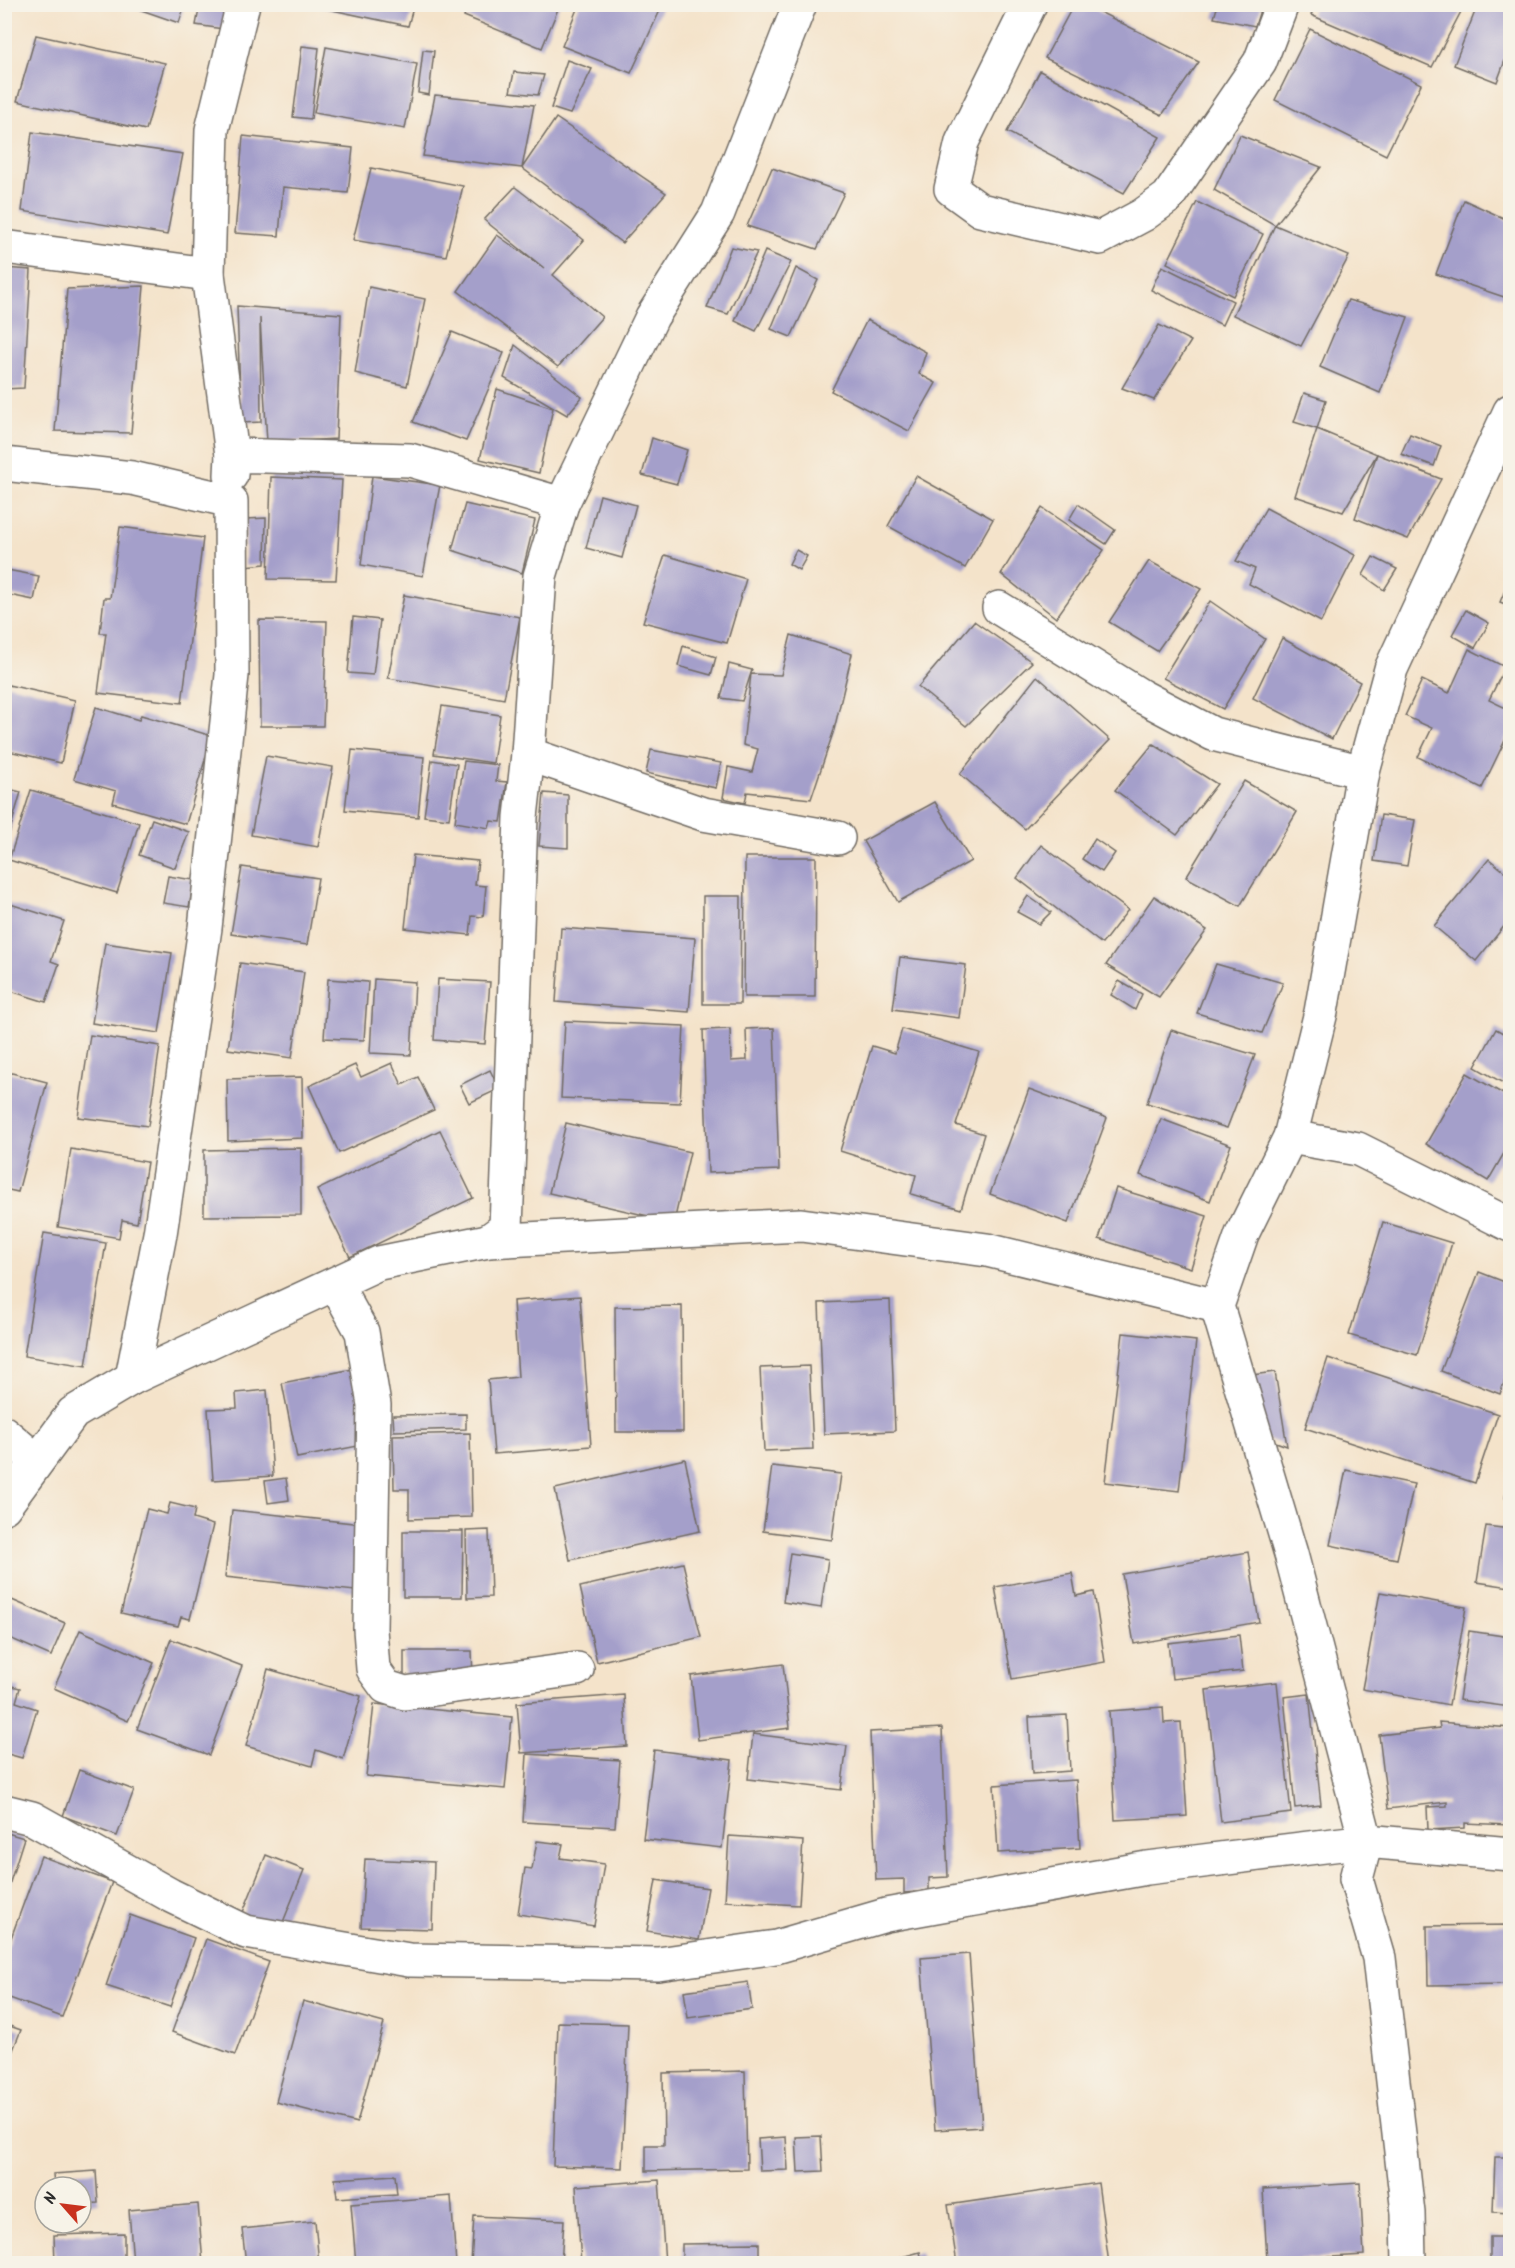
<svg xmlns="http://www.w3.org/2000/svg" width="1515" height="2268" viewBox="0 0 1515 2268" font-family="Kalam,sans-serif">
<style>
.building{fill:#a49fca}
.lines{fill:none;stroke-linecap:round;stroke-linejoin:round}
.minor-casing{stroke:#716b63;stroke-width:36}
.minor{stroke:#fff;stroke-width:33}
</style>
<rect width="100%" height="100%" fill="#f7f3e8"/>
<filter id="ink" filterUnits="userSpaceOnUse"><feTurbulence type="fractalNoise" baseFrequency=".0167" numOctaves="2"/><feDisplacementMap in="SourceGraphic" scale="12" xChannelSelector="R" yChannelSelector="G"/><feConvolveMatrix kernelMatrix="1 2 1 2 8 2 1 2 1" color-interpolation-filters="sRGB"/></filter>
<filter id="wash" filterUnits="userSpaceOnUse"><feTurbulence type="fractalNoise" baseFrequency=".008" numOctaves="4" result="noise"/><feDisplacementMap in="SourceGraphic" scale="24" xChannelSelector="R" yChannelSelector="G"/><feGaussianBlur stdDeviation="1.35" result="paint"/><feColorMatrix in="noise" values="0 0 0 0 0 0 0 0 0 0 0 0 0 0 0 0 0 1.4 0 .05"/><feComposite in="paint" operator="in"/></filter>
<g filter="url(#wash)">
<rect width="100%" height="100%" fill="#f4e3ca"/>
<g id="blocks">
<g class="building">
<path d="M 124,4 L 185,4 L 179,23 Z"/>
<path d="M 200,4 L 241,4 L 237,31 L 196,25 Z"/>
<path d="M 304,4 L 414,4 L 408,26 Z"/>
<path d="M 468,4 L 560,4 L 542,48 L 464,16 Z"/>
<path d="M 579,4 L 663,4 L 631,73 L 562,46 Z"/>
<path d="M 1074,4 L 1084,4 L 1199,62 L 1162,115 L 1045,58 Z"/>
<path d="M 1218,4 L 1262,4 L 1255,26 L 1214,18 Z"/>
<path d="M 1316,4 L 1465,4 L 1432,67 L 1311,15 Z"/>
<path d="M 1478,4 L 1510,4 L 1510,47 L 1497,82 L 1454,65 Z"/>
<path d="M 1310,29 L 1421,84 L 1386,155 L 1275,100 Z"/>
<path d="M 36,35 L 165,63 L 146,130 L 17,101 Z"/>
<path d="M 302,46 L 319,48 L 311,119 L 293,117 Z"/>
<path d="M 326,47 L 417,64 L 405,129 L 314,113 Z"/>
<path d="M 423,50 L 434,51 L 429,95 L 418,93 Z"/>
<path d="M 567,60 L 592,69 L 570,114 L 551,108 Z"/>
<path d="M 1040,71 L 1160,137 L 1124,193 L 1007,132 Z"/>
<path d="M 514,72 L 544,75 L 538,95 L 510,92 Z"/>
<path d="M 435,95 L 534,105 L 522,168 L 556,118 L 666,193 L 622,243 L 522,168 L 423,156 Z"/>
<path d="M 32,132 L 183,154 L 167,235 L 22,211 Z"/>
<path d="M 1240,135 L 1321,167 L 1275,225 L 1214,190 Z"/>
<path d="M 243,136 L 353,148 L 348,193 L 283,187 L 279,236 L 235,233 Z"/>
<path d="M 371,168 L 463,186 L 446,256 L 353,240 Z"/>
<path d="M 772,168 L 844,193 L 817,249 L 747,226 Z"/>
<path d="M 515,187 L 584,240 L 553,275 L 602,317 L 558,367 L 458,291 L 497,235 L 544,268 L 484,220 Z"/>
<path d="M 1464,200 L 1510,221 L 1510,290 L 1507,298 L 1436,274 Z"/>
<path d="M 1197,202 L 1263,234 L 1233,296 L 1167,263 Z"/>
<path d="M 1275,225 L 1349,256 L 1301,346 L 1233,315 Z"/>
<path d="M 731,247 L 757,252 L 728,314 L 707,308 Z"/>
<path d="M 765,251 L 791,262 L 756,331 L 735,321 Z"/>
<path d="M 1162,266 L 1233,301 L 1222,325 L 1151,290 Z"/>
<path d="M 4,268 L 31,270 L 24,388 L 4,389 Z"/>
<path d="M 796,268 L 818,280 L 791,337 L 771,329 Z"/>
<path d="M 144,286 L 131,433 L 55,431 L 67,289 Z"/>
<path d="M 369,287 L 425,299 L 407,386 L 355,373 Z"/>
<path d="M 1348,300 L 1408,317 L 1380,393 L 1320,367 Z"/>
<path d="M 237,306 L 341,314 L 336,439 L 267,443 L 260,318 L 261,422 L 241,423 Z"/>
<path d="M 867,320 L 926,352 L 919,374 L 936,383 L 909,431 L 831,391 Z"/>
<path d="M 1159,325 L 1191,341 L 1154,400 L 1122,388 Z"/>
<path d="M 452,332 L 504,353 L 466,441 L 413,422 Z"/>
<path d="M 515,345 L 582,397 L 567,415 L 504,378 Z"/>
<path d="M 497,389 L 553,408 L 539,473 L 480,459 Z"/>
<path d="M 1304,393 L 1326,400 L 1317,429 L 1377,454 L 1343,512 L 1295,496 L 1317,429 L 1294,422 Z"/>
<path d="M 1410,434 L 1441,446 L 1434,466 L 1401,454 Z"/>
<path d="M 652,438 L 687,450 L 677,484 L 642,475 Z"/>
<path d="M 1377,454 L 1441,479 L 1408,539 L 1355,518 Z"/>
<path d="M 372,476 L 440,485 L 423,576 L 361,565 Z"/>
<path d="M 916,476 L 993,519 L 965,568 L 888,526 Z"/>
<path d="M 271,477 L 342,480 L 336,580 L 268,579 Z"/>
<path d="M 600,495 L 636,505 L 622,558 L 586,548 Z"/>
<path d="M 465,504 L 535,520 L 522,573 L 452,550 Z"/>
<path d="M 1078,504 L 1115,530 L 1106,544 L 1069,520 Z"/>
<path d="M 1042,508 L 1104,550 L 1056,618 L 1001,574 Z"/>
<path d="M 1266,508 L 1355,555 L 1321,622 L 1249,584 L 1255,569 L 1236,561 Z"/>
<path d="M 266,518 L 265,564 L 245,566 L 246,519 Z"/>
<path d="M 120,527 L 203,538 L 182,703 L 98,693 L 106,633 L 100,633 L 104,598 L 110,598 Z"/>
<path d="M 796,550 L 807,556 L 799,570 L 789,564 Z"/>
<path d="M 665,555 L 746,579 L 727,643 L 643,622 Z"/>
<path d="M 1373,557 L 1397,569 L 1384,590 L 1363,575 Z"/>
<path d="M 1149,561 L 1201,589 L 1157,651 L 1109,622 Z"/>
<path d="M 7,570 L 39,576 L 34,600 L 4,594 Z"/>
<path d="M 1510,578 L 1510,606 L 1500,602 Z"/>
<path d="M 404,595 L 520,617 L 504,699 L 388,678 Z"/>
<path d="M 1210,601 L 1265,639 L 1223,709 L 1163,678 Z"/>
<path d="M 1466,610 L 1489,623 L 1475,648 L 1452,635 Z"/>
<path d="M 353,617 L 380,620 L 373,675 L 348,673 Z"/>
<path d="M 259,620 L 327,621 L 323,726 L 260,726 Z"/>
<path d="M 974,621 L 1032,662 L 966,726 L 918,687 Z"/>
<path d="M 791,635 L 852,654 L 834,730 L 811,799 L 747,792 L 745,803 L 723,798 L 728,767 L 752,772 L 758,749 L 743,745 L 751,674 L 781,675 Z"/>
<path d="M 1282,638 L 1360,682 L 1332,739 L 1253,698 Z"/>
<path d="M 683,646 L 716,657 L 711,675 L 678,666 Z"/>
<path d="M 1469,649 L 1505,667 L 1489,700 L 1510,710 L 1510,730 L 1482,788 L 1418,757 L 1432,728 L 1405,716 L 1422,680 L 1449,693 Z"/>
<path d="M 729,664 L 752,670 L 742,701 L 721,698 Z"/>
<path d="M 1037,676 L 1110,740 L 1025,829 L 960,774 Z"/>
<path d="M 4,684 L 75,700 L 61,763 L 4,750 Z"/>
<path d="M 442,706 L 500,715 L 493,763 L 434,754 Z"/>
<path d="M 96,707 L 139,720 L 141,715 L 212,736 L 186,824 L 113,803 L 116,791 L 74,779 Z"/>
<path d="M 1153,744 L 1217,784 L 1177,835 L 1115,790 Z"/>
<path d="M 352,750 L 424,757 L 418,817 L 345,810 Z"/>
<path d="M 651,750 L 721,763 L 716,788 L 646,773 Z"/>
<path d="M 266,756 L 333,767 L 318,847 L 251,835 Z"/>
<path d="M 432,760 L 457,764 L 449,819 L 424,816 Z"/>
<path d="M 464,761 L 498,765 L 496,781 L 507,782 L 501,822 L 491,821 L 489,828 L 455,822 Z"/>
<path d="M 1244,781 L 1297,812 L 1240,906 L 1186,877 Z"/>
<path d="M 4,788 L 21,792 L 5,847 L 4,846 Z"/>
<path d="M 31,790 L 139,823 L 117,893 L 9,860 Z"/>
<path d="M 544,793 L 568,795 L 568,848 L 539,846 Z"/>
<path d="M 935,802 L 971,861 L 898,902 L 863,841 Z"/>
<path d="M 1381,815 L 1415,820 L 1407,866 L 1374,861 Z"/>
<path d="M 152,819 L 189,832 L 175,868 L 139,855 Z"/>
<path d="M 1095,839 L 1115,853 L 1102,872 L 1082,859 Z"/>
<path d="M 1041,845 L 1128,910 L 1102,944 L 1017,878 Z"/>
<path d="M 413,855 L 478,861 L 475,885 L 486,886 L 483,917 L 472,916 L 470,935 L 405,928 Z"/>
<path d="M 745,857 L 816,857 L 815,997 L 744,997 Z"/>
<path d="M 1489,859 L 1510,876 L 1510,919 L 1476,961 L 1434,926 Z"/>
<path d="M 242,867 L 318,878 L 307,945 L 231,934 Z"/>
<path d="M 168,876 L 194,880 L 189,907 L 163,903 Z"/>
<path d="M 703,896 L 741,896 L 740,1004 L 703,1004 Z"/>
<path d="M 1028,896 L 1051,912 L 1039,924 L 1017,912 Z"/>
<path d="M 1154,896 L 1207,930 L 1159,997 L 1106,965 Z"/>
<path d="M 4,902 L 64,921 L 51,961 L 59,964 L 46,1002 L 4,989 Z"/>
<path d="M 561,928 L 695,938 L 689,1012 L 556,1002 Z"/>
<path d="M 105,943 L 172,953 L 159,1033 L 92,1023 Z"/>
<path d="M 900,957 L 966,965 L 959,1018 L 893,1009 Z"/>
<path d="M 240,963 L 304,972 L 292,1058 L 228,1049 Z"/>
<path d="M 1216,964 L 1283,983 L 1262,1033 L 1197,1013 Z"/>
<path d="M 328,979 L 368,982 L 364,1040 L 324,1038 Z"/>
<path d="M 374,979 L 415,982 L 411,1055 L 370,1053 Z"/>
<path d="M 438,979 L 490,982 L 485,1044 L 434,1040 Z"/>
<path d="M 1119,981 L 1142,994 L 1135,1010 L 1111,995 Z"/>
<path d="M 565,1021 L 684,1026 L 680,1103 L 561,1098 Z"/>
<path d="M 774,1028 L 779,1170 L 708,1173 L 703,1030 L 730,1029 L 731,1061 L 747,1060 L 746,1029 Z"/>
<path d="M 902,1029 L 979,1052 L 956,1125 L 984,1134 L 961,1209 L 911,1194 L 916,1175 L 840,1151 L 872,1046 L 895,1053 Z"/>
<path d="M 1496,1029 L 1510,1037 L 1510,1087 L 1475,1067 Z"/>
<path d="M 1171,1030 L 1255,1055 L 1227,1128 L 1147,1103 Z"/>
<path d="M 90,1035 L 160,1046 L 148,1126 L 78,1117 Z"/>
<path d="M 392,1063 L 402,1085 L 418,1077 L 434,1110 L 339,1153 L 309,1086 L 355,1065 L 361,1077 Z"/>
<path d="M 490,1070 L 499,1089 L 469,1103 L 460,1085 Z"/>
<path d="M 8,1072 L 47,1082 L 18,1192 L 4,1189 L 4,1087 Z"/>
<path d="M 1467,1073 L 1510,1098 L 1510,1143 L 1488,1181 L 1426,1144 Z"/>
<path d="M 302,1077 L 303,1138 L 228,1141 L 227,1079 Z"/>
<path d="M 1029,1089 L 1107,1118 L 1068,1223 L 990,1194 Z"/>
<path d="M 1161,1119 L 1231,1145 L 1210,1201 L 1140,1175 Z"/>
<path d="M 566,1123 L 690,1152 L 674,1222 L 549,1193 Z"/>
<path d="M 440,1130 L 473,1198 L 350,1257 L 317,1190 Z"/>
<path d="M 301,1148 L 301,1215 L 204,1216 L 204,1150 Z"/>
<path d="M 71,1149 L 147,1162 L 137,1223 L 122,1220 L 119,1238 L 58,1227 Z"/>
<path d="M 1116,1188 L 1207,1216 L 1191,1268 L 1099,1239 Z"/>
<path d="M 1383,1222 L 1452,1243 L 1417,1355 L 1349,1335 Z"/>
<path d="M 44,1233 L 106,1243 L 86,1366 L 24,1356 Z"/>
<path d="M 1479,1272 L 1510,1284 L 1510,1366 L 1500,1394 L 1441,1371 Z"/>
<path d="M 580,1296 L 591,1446 L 494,1454 L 488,1380 L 518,1377 L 513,1301 Z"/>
<path d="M 890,1300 L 895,1431 L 824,1434 L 819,1303 Z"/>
<path d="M 682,1306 L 683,1432 L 616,1432 L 615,1307 Z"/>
<path d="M 1123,1333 L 1196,1341 L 1179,1491 L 1105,1482 Z"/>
<path d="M 1328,1358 L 1498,1414 L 1475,1483 L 1305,1428 Z"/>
<path d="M 809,1366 L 813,1449 L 764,1451 L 760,1368 Z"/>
<path d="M 353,1369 L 368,1444 L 297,1458 L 282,1383 Z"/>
<path d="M 1275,1372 L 1287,1446 L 1262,1437 L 1252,1375 Z"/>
<path d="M 267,1390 L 273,1476 L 213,1480 L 208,1409 L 237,1408 L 236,1393 Z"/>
<path d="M 466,1414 L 466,1429 L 394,1431 L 393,1415 Z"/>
<path d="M 470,1433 L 472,1517 L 409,1519 L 409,1489 L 394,1489 L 393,1435 Z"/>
<path d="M 685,1459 L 700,1531 L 570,1560 L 555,1489 Z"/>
<path d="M 772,1466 L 841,1474 L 832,1540 L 763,1531 Z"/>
<path d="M 1346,1470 L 1414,1484 L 1397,1559 L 1330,1545 Z"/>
<path d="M 1509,1474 L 1510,1474 L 1510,1499 L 1505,1498 Z"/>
<path d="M 286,1478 L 289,1500 L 268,1503 L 265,1481 Z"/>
<path d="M 170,1503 L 195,1509 L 193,1519 L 213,1525 L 190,1619 L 181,1617 L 178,1626 L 121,1613 L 147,1509 L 167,1514 Z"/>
<path d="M 232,1510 L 362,1524 L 355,1591 L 225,1577 Z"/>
<path d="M 1486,1526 L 1510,1529 L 1510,1587 L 1477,1582 Z"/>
<path d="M 489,1530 L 491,1597 L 467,1598 L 466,1531 Z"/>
<path d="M 403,1531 L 463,1531 L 462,1597 L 403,1597 Z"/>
<path d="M 1248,1552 L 1259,1622 L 1134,1644 L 1122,1574 Z"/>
<path d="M 790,1553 L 828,1559 L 821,1608 L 783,1602 Z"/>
<path d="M 683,1563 L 701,1637 L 597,1662 L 580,1587 Z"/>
<path d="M 1072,1573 L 1076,1596 L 1094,1592 L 1105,1662 L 1012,1679 L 995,1587 Z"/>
<path d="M 1380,1592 L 1466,1607 L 1449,1705 L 1362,1689 Z"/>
<path d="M 5,1597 L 65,1623 L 51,1656 L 5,1636 Z"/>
<path d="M 80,1630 L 154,1663 L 128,1721 L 54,1688 Z"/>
<path d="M 1469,1631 L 1510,1637 L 1510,1707 L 1459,1700 Z"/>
<path d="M 1239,1635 L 1243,1671 L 1172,1679 L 1168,1643 Z"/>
<path d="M 171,1639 L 242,1666 L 209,1755 L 137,1729 Z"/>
<path d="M 404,1651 L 472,1651 L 473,1679 L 404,1680 Z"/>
<path d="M 783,1664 L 790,1728 L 698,1740 L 691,1676 Z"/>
<path d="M 268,1669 L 361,1696 L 343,1759 L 316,1750 L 312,1766 L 246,1746 Z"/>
<path d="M 1277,1682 L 1291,1813 L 1221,1822 L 1206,1690 Z"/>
<path d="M 4,1684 L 20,1688 L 16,1702 L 37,1709 L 22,1758 L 4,1753 Z"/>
<path d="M 1309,1694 L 1321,1805 L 1295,1808 L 1284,1697 Z"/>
<path d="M 624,1695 L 627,1746 L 521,1753 L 517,1703 Z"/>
<path d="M 374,1704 L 512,1717 L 505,1789 L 366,1776 Z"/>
<path d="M 1163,1707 L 1164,1723 L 1181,1722 L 1187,1816 L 1115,1820 L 1109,1711 Z"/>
<path d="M 1067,1715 L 1070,1771 L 1032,1774 L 1029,1717 Z"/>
<path d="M 1439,1722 L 1510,1728 L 1510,1825 L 1465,1823 L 1465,1828 L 1428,1830 L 1427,1807 L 1447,1806 L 1447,1802 L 1388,1809 L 1379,1735 L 1440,1728 Z"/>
<path d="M 942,1728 L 948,1877 L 929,1878 L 929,1891 L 904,1893 L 904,1879 L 876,1880 L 870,1732 Z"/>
<path d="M 753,1734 L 847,1746 L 841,1790 L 748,1779 Z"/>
<path d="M 654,1750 L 732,1760 L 722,1848 L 643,1839 Z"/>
<path d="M 527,1754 L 620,1760 L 615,1827 L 523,1822 Z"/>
<path d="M 79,1770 L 134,1790 L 117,1836 L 63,1816 Z"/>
<path d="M 1076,1780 L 1080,1848 L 998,1853 L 994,1785 Z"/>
<path d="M 4,1832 L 24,1838 L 5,1898 L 4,1898 Z"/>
<path d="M 729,1836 L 803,1841 L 799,1905 L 725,1901 Z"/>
<path d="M 537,1841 L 563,1844 L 560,1858 L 604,1864 L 594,1926 L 518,1914 L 525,1868 L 532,1869 Z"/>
<path d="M 266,1855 L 304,1870 L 279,1932 L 241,1917 Z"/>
<path d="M 41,1856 L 112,1882 L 62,2017 L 4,1996 L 4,1957 Z"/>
<path d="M 365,1859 L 434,1862 L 432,1929 L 361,1927 Z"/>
<path d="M 656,1880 L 708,1888 L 699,1940 L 647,1931 Z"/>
<path d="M 130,1915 L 194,1938 L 170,2007 L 106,1986 Z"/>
<path d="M 1510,1925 L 1510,1984 L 1428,1985 L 1427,1926 Z"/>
<path d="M 206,1939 L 269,1962 L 235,2055 L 172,2032 Z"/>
<path d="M 969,1954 L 982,2127 L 935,2130 L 921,1958 Z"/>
<path d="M 748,1982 L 752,2009 L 688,2018 L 684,1991 Z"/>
<path d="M 303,2001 L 384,2023 L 357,2123 L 276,2102 Z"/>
<path d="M 558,2022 L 628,2024 L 622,2168 L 553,2166 Z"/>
<path d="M 4,2024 L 21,2030 L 5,2070 L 4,2070 Z"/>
<path d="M 745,2071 L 747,2169 L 646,2171 L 646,2145 L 664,2145 L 663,2073 Z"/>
<path d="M 821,2136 L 823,2171 L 798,2172 L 796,2137 Z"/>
<path d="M 786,2137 L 788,2170 L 760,2171 L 758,2139 Z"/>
<path d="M 1495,2157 L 1510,2157 L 1510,2213 L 1493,2212 Z"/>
<path d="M 96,2171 L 98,2203 L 81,2204 L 81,2187 L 54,2187 L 53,2174 Z"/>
<path d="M 395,2175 L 397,2194 L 337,2198 L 335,2179 Z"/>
<path d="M 659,2180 L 665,2263 L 581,2264 L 576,2186 Z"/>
<path d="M 1098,2183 L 1109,2264 L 957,2264 L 948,2205 Z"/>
<path d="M 1360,2183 L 1364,2255 L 1267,2261 L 1263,2189 Z"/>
<path d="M 451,2196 L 456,2264 L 356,2264 L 351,2204 Z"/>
<path d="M 198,2204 L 203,2264 L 133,2264 L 129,2210 Z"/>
<path d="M 474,2216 L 564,2220 L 561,2264 L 471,2264 Z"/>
<path d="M 315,2221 L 319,2264 L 246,2264 L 242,2229 Z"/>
<path d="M 124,2233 L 124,2264 L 55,2264 L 54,2235 Z"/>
<rect x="1490" y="2237" width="20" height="27"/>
<path d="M 759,2243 L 759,2264 L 682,2264 L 682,2244 Z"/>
<path d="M 920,2252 L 923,2264 L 880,2264 L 880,2263 Z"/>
</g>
</g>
</g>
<g filter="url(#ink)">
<use href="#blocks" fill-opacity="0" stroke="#716b63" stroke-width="1.5"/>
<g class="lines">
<defs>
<g id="minor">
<path d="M 1030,4 L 962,142 L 951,189 L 980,210 L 1100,238 L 1143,215 L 1168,197 L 1260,62 L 1282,4"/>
<path d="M 4,247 L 208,274"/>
<path d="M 232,455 L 208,274 L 212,130 L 243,4"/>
<path d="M 4,464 L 132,478 L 231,501 L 232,675 L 205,928 L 160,1234 L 132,1378"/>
<path d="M 231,475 L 232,455 L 410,460 L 562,504"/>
<path d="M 999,608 L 1141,696 L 1213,734 L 1363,772"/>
<path d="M 528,754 L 703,814 L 838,838"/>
<path d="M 1290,1137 L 1358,1149 L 1510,1225"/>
<path d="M 488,1241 L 506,1228 L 521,817 L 528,754 L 540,576 L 562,504 L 652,317 L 718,213 L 800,4"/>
<path d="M 336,1285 L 362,1332 L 374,1405 L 370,1629 L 373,1669 L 386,1687 L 405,1693 L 577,1669"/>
<path d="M 4,1433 L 37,1461"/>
<path d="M 4,1507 L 73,1413 L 132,1378 L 379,1263 L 488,1241 L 801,1225 L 987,1250 L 1217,1306"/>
<path d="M 4,1811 L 32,1818 L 170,1895 L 246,1932 L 409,1960 L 658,1964 L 776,1947 L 886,1915 L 1147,1868 L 1366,1841 L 1510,1854"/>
<path d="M 1409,2264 L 1408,2213 L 1379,1958 L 1356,1879 L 1366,1841 L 1291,1554 L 1217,1306 L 1242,1234 L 1290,1137 L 1321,1012 L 1363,772 L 1391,669 L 1510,411"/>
</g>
</defs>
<use href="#minor" class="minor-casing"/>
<use href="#minor" class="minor"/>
</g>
</g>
<rect width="1515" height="2268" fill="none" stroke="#f7f3e8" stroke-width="24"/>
<g transform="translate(63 2205) rotate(298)"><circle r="28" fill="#f7f3e8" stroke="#a5a39c" stroke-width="1.5"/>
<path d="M0-4.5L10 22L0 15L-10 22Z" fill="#c8321e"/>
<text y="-9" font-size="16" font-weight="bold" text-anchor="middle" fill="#2b2b2b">N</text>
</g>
</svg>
